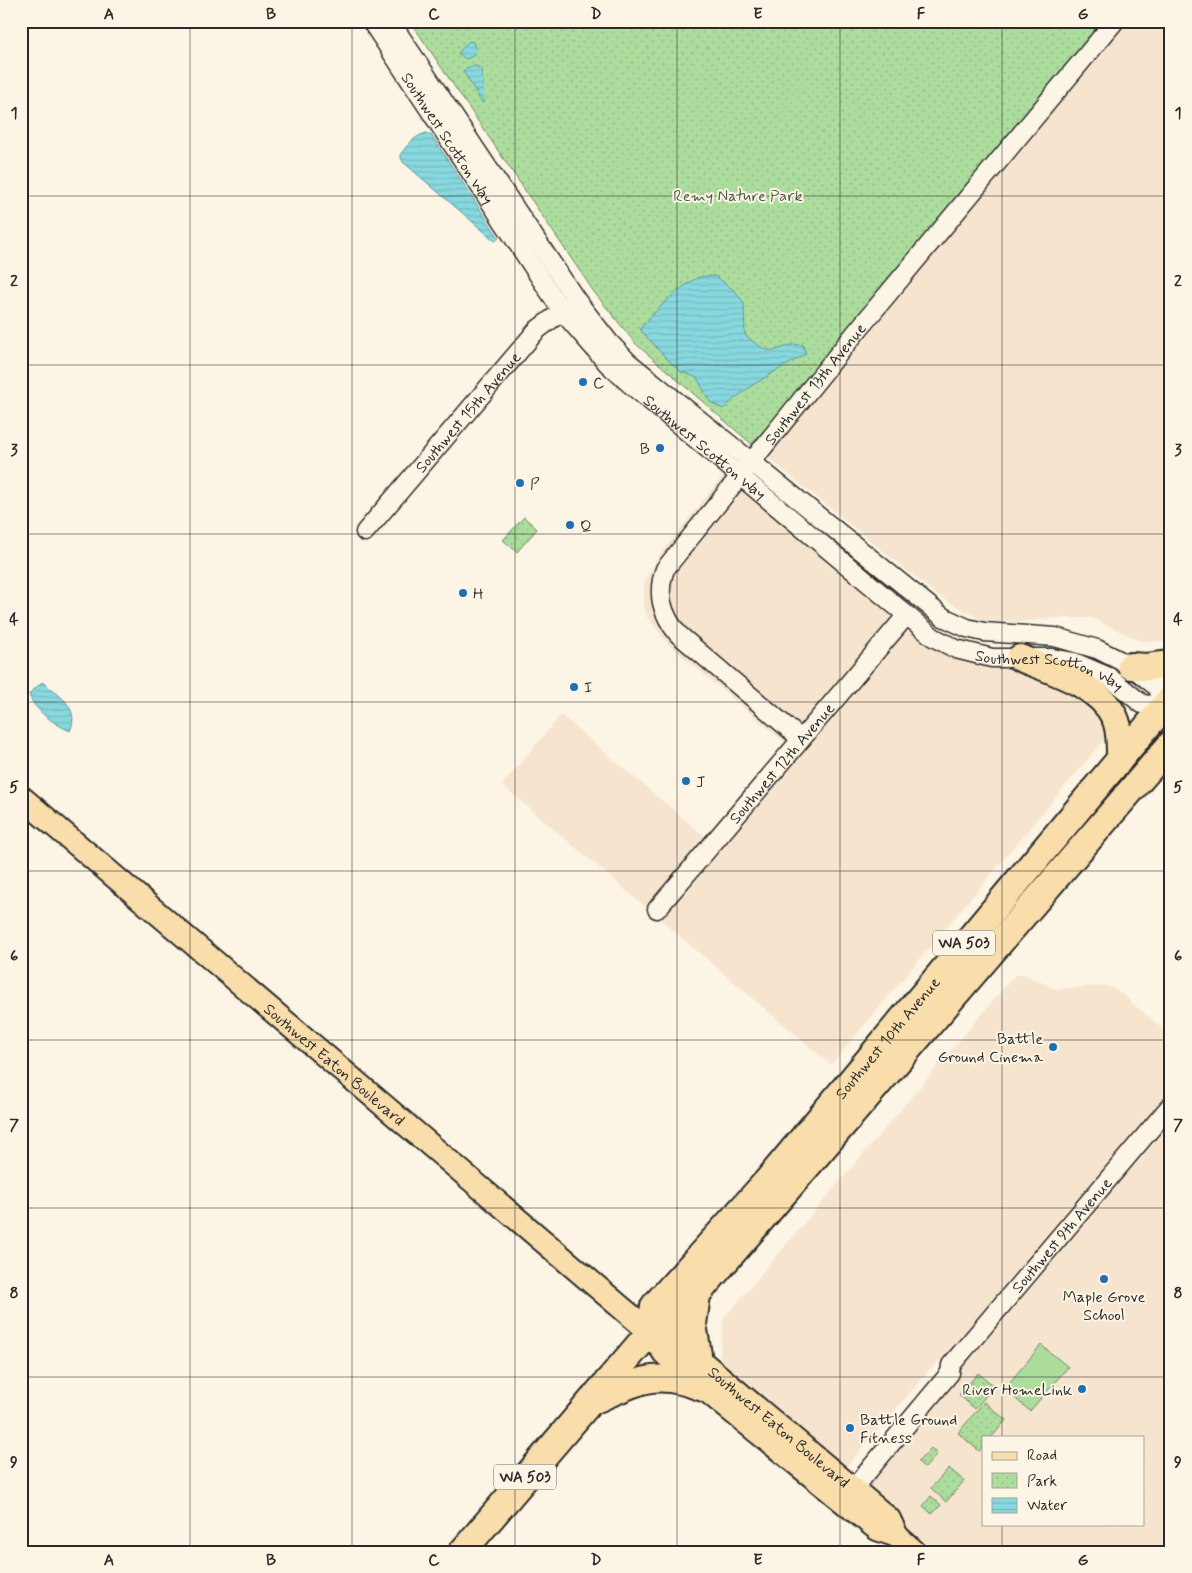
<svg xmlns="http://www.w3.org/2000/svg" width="1192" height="1573" viewBox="0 0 1192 1573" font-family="Mynerve,sans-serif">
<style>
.built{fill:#f7e4ce;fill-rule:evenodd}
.park{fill:url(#park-dots);stroke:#6c8464}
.garden{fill:#acdd9d;stroke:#6c8464}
.water{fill:url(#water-rules);stroke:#629397}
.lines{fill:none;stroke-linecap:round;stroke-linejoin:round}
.minor-casing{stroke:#2b2b2b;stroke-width:21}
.major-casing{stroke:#2b2b2b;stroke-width:26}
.highway-casing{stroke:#2b2b2b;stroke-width:30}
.minor{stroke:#fcf5e5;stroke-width:18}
.major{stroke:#f9deab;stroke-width:22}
.highway{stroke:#f9deab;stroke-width:26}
.grid{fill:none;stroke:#2b2b2b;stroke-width:1;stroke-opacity:0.55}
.poi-dot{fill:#1f6fb2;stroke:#fcf5e5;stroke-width:2}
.labels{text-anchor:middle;stroke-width:4;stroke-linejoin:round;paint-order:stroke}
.shield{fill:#fcf5e5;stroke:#6a6863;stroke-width:1}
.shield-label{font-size:15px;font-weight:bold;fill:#2b2b2b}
.street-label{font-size:16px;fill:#2b2b2b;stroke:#fcf5e5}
.park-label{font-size:16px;fill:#4b5848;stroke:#fcf5e5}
.poi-label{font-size:16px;fill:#2b2b2b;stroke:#fcf5e5;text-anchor:start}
.neatline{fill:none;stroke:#2b2b2b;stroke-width:2}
.grid-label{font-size:16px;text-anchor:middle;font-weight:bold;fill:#2b2b2b}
</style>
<defs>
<pattern id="park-dots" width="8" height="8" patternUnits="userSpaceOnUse" patternTransform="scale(1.25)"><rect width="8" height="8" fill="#acdd9d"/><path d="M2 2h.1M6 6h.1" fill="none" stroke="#94be87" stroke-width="1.8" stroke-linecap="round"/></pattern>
<pattern id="water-rules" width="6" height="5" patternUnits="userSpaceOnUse" patternTransform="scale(1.25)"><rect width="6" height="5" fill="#87d9df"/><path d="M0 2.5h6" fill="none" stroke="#75bac0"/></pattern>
</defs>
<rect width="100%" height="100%" fill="#fcf5e5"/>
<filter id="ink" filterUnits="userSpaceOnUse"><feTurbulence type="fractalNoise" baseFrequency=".02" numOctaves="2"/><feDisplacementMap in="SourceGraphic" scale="10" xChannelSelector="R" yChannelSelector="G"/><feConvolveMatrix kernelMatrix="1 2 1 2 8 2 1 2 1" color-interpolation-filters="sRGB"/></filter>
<g filter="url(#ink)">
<g class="built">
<path d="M 1108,21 L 1171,21 L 1171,642 L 1141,641 L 1091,618 L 1055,618 L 1020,622 L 983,621 L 938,596 L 755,447 Z"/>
<path d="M 726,472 L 919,637 L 940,651 L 970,663 L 1036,673 L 1099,707 L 1108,735 L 831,1065 L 502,785 L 561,715 L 716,846 L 795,751 L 669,645 L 647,617 L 644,606 L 644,583 L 658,557 Z"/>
<path d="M 1023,974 L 1055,989 L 1106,986 L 1116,989 L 1171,1036 L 1171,1094 L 955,1349 L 932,1367 L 845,1468 L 719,1361 L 724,1318 L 1015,975 Z"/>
<path d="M 1171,1120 L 1171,1552 L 936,1552 L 871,1497 L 868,1477 ZM 983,1437 L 1143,1437 L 1143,1524 L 983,1524 Z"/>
</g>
<g class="park">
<path d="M 410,21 L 1108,21 L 755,447 L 636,344 L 594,292 Z"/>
<path d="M 524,517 L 537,529 L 517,552 L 503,540 Z"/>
<path d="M 978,1373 L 994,1386 L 975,1409 L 959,1395 Z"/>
<path d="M 984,1402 L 1006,1420 L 992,1437 L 983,1437 L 983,1447 L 979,1451 L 958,1433 Z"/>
<path d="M 931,1448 L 937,1454 L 925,1468 L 918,1462 Z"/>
<path d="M 949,1468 L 964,1481 L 946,1502 L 931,1488 Z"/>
<path d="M 931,1496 L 941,1505 L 932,1514 L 923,1506 Z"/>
</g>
<path class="garden" d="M 1041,1345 L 1068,1367 L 1030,1411 L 1004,1389 Z"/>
<g class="water">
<path d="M 469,41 L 473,42 L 476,51 L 473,56 L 466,59 L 458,53 Z"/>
<path d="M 476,66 L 482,69 L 484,102 L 482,102 L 463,71 L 466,68 Z"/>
<path d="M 426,133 L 432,136 L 499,238 L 495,241 L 403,162 L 400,155 C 406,146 415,136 426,133 Z"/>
<path d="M 715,276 L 735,291 L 744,303 L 745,335 C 753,341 765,353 776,350 C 787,347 791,343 803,345 L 806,354 C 775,372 749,384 723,409 L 710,402 L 697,378 L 680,371 L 663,355 L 640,329 C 653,313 680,285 700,277 C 704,276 711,276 715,276 Z"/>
<path d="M 42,682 C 58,694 81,708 70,731 C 55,724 34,711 29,694 Z"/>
</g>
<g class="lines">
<defs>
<g id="minor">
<path id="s1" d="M 371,21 L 562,311 L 608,364 L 630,384 L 933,637 L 956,649 L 992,658 L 1052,658 L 1074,662 L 1109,677 L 1142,704 L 1163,706 L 1168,711"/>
<path d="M 390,21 L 577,301 L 609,342 L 628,362 L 943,617 L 967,628 L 984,632 L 1055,637 L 1097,649 L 1131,666 L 1158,688 L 1163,706"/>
<path id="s2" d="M 365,532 L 537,330 L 572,304"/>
<path id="s3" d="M 801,739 L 678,634 C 662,614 656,594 665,569 L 857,331 L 1115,21"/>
<path id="s4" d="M 657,909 L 906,616"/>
<path id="s5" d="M 853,1489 L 950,1373 L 951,1365 L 1171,1105"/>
</g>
<g id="major">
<path id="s6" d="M 21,797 L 650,1332 L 664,1353 L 703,1388 L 877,1529 L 897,1536 L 915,1552"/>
<path id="s7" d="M 650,1332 L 676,1340 L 889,1519 L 897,1536"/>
</g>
<g id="highway">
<path d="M 1020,658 C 1052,671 1099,684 1115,718 C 1120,729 1120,743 1120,756"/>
<path d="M 1131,666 L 1147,667 L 1171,664"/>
<path d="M 697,1295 L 693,1324 L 699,1361"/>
<path id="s8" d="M 650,1332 L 654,1306 L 767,1181 L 1171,698"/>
<path d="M 595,1400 C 639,1381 655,1369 703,1388"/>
<path d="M 462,1552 L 650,1332 L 673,1322 L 1171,744"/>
</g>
</defs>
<use href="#minor" class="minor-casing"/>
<use href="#major" class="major-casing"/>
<use href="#highway" class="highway-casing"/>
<use href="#minor" class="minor"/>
<use href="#major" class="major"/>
<use href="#highway" class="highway"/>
</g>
</g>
<path class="grid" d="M 190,21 L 190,1552M 352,21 L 352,1552M 515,21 L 515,1552M 677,21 L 677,1552M 840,21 L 840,1552M 1002,21 L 1002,1437M 21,196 L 1171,196M 21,365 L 1171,365M 21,534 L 1171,534M 21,702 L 1171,702M 21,871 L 1171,871M 21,1040 L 1171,1040M 21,1208 L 1171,1208M 21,1377 L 1171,1377M 1002,1524 L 1002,1552"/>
<g class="poi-dot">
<circle cx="583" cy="382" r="5"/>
<circle cx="660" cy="448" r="5"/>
<circle cx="520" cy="483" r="5"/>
<circle cx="570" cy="525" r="5"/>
<circle cx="463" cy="593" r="5"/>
<circle cx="574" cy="687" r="5"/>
<circle cx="686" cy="781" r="5"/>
<circle cx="1053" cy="1047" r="5"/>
<circle cx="1104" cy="1279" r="5"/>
<circle cx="1082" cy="1389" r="5"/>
<circle cx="850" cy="1428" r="5"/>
</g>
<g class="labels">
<g class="shield">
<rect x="933" y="930.5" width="62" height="25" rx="4"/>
<rect x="494" y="1464.5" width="62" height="25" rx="4"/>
</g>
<g class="shield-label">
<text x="964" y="948">WA 503</text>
<text x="525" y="1482">WA 503</text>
</g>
<g class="street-label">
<text dy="6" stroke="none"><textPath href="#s1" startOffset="140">Southwest Scotton Way</textPath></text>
<text dy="6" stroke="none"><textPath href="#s3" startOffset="470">Southwest 13th Avenue</textPath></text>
<text dy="6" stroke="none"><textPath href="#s2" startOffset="158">Southwest 15th Avenue</textPath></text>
<text dy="6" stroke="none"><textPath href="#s1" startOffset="545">Southwest Scotton Way</textPath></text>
<text dy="6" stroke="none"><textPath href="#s1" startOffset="965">Southwest Scotton Way</textPath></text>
<text dy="6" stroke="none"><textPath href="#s4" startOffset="192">Southwest 12th Avenue</textPath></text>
<text dy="6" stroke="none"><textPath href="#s8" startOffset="382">Southwest 10th Avenue</textPath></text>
<text dy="6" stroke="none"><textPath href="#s6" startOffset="412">Southwest Eaton Boulevard</textPath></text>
<text dy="6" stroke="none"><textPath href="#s5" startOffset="330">Southwest 9th Avenue</textPath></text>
<text dy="6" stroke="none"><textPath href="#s7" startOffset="162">Southwest Eaton Boulevard</textPath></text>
</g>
<g class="park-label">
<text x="738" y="201">Remy Nature Park</text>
</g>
<g class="poi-label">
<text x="593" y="388">C</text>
<text x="650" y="454" text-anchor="end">B</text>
<text x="530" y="489">P</text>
<text x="580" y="531">Q</text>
<text x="473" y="599">H</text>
<text x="584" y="693">I</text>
<text x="696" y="787">J</text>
<text x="1043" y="1044" text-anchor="end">Battle<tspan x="1043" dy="18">Ground Cinema</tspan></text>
<text x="1104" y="1302" text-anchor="middle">Maple Grove<tspan x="1104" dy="18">School</tspan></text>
<text x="1072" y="1395" text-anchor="end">River HomeLink</text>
<text x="860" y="1425">Battle Ground<tspan x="860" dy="18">Fitness</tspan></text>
</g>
</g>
<rect width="1192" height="1573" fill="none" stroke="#fcf5e5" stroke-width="55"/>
<rect x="982" y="1436" width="162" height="90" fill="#fcf5e5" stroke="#a8a49b"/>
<rect x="992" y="1452" width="25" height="8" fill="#f9deab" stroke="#a8a49b"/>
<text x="1027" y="1460" font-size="15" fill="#2b2b2b">Road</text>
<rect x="992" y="1473" width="25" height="15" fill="url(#park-dots)" stroke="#a8a49b"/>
<text x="1027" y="1486" font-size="15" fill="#2b2b2b">Park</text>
<rect x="992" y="1498" width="25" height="15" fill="url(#water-rules)" stroke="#a8a49b"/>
<text x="1027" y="1510" font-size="15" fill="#2b2b2b">Water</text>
<rect x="28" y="28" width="1136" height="1518" class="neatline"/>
<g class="grid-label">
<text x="109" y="19">A</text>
<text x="271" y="19">B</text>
<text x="434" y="19">C</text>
<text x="596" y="19">D</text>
<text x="758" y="19">E</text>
<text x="921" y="19">F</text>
<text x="1083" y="19">G</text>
<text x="14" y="118">1</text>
<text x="1178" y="118">1</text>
<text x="14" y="286">2</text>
<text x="1178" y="286">2</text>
<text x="14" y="455">3</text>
<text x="1178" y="455">3</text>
<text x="14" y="624">4</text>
<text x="1178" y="624">4</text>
<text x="14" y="792">5</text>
<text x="1178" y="792">5</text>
<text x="14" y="961">6</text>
<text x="1178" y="961">6</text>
<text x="14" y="1130">7</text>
<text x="1178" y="1130">7</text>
<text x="14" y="1298">8</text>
<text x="1178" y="1298">8</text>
<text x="14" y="1467">9</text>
<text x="1178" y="1467">9</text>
<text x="109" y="1565">A</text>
<text x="271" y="1565">B</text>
<text x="434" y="1565">C</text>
<text x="596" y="1565">D</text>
<text x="758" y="1565">E</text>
<text x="921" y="1565">F</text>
<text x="1083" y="1565">G</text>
</g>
</svg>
